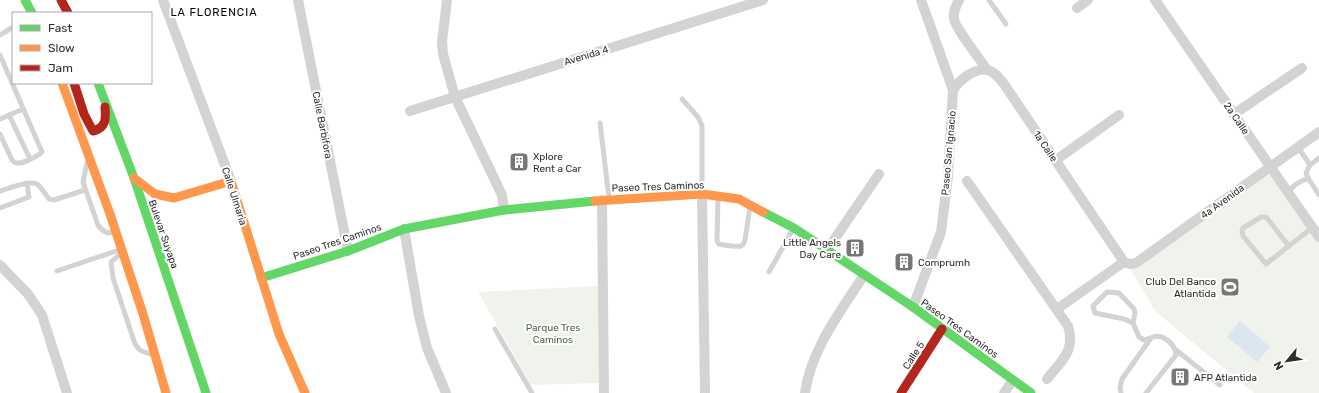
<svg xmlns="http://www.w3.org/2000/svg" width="1319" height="393" viewBox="0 0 1319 393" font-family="Rubik,sans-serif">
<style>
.green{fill:#f0f3ec}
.water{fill:#dbe6f0}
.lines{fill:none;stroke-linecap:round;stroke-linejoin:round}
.lane{stroke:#d3d3d3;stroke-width:5}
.street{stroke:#d3d3d3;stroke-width:10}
.fast{stroke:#63d668;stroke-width:9}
.slow{stroke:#ff974d;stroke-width:9}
.jam{stroke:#b3261e;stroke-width:9}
.labels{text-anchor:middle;stroke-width:4;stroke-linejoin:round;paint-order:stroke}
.street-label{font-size:10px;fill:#2e2e2e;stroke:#fff}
.poi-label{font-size:10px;fill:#2e2e2e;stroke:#fff;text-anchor:start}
.park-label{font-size:10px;fill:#4f663f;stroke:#fff}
.neighbourhood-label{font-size:11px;letter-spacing:1px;fill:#000;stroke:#fff}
</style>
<rect width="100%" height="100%" fill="#fff"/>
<g class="green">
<path d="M 1267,168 L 1319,242 L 1319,393 L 1254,393 L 1156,312 L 1126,262 L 1135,260 Z"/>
<path d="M 598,286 L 599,383 L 531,385 L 478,292 Z"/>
</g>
<path class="water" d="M 1240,321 L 1270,347 L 1257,362 L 1227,337 Z"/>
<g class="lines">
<g class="lane">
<path d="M 989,0 L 1006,24"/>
<path d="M 0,35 L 13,27"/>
<path d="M 0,55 L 42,152 C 38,156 23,164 17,163 C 14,163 14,162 12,160 L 0,134"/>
<path d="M 682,99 L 698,117 L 702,126 L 702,193"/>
<path d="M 9,115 L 30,159"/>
<path d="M 0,119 L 23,109"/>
<path d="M 600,123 L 609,198"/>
<path d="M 1298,147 L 1310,165"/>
<path d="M 1319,158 L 1310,165 L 1306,173 L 1308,178 L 1319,195"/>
<path d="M 87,163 L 83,182 L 98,225 C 103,232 106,233 114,233"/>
<path d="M 0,191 C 8,189 29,180 37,184 C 42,188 45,194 49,199 L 54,200 L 85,190"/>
<path d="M 1288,192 L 1296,184 L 1308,178"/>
<path d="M 718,197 L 717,241 L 719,244 C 723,245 737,247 741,246 C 744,245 744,242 745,240 L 750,207"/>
<path d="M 0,208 L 29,197 L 27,183"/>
<path d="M 1288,245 L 1267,218 L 1265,217 L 1261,217 L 1243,228 L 1242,231 L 1243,236 L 1266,264 L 1313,227"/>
<path d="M 120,254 L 111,262 L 113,278 L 135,344 C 139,351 143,352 151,354"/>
<path d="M 57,271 L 119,250"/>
<path d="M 769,272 L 793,229"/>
<path d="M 1133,323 L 1124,319 L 1095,313 L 1093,306 L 1107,292 L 1119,293 L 1134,309 L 1135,313 L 1133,323 L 1139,337 L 1144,340 L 1151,338"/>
<path d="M 495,329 L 532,393"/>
<path d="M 1176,350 L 1220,385"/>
<path d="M 1121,393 L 1120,388 L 1122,379 L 1151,338 C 1161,332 1176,344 1176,355 L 1146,393"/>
</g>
<g class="street">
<path d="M 163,0 L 231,181"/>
<path d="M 298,0 L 348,251"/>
<path d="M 447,0 L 442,42 L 443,54 L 455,97 L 502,195 L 504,210"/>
<path d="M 959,0 C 956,6 953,11 954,18 C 954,27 981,60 987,70"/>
<path d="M 1155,0 L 1319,237"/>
<path d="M 1077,8 L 1088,0"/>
<path d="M 953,90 C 960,80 973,68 987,70 C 994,71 1000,79 1004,84 L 1124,262"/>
<path d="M 410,111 L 763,0"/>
<path d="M 1234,114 L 1302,68"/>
<path d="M 1056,160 L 1119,115"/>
<path d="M 967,181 L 1068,326 C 1076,351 1061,361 1047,379"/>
<path d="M 702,194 L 705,393"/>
<path d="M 602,200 L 604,393"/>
<path d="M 404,229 L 419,316 L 427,348 L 446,393"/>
<path d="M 827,250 L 879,174"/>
<path d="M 1124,262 L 1130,264 L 1136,263 L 1319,132"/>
<path d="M 0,265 L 28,294 L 42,315 L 67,393"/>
<path d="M 913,307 L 941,232 L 948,176 L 953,90 L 921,0"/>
<path d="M 1057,309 L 1124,262"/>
<path d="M 805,393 C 811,349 841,311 864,275"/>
<path d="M 1004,393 L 1013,380"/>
</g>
<g class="fast">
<path d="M 25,0 L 32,13"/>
<path d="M 98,83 L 134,178 L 206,393"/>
<path d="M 763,212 L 794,228 L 913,307 L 1031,393"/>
<path d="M 261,278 L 348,251 L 404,229 L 504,210 L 595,201"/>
</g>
<g class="slow">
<path d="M 62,83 L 110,214 L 143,314 L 166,393"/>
<path d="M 134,178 L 155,194 L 174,198 L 231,181 L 279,334 L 305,393"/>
<path d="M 595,201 L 702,194 L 739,199 L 763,212"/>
</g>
<g class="jam">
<path d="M 61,0 L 68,13"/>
<path d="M 74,83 L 84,114 L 93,131 C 106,128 106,119 105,107"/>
<path d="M 901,393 L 942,329"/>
</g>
</g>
<defs>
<symbol id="building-square" viewBox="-11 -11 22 22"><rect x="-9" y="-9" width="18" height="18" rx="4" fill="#777" stroke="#fff"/><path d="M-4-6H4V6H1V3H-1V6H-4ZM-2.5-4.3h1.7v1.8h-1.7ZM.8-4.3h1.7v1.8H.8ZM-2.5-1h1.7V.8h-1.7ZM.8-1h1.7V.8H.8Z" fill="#fff"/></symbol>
<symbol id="stadium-square" viewBox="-11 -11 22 22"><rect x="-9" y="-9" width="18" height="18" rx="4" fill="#777" stroke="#fff"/><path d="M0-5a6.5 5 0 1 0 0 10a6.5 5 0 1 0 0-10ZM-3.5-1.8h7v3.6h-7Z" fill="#fff"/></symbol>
</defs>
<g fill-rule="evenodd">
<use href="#building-square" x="508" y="151" width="22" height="22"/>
<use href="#building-square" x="844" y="237" width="22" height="22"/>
<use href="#building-square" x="893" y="251" width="22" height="22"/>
<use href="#stadium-square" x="1219" y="276" width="22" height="22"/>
<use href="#building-square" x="1169" y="366" width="22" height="22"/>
</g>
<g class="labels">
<g class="street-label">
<text transform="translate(586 55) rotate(-17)" y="4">Avenida 4</text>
<text transform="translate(1237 118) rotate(55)" y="4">2a Calle</text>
<text transform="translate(323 125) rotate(79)" y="4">Calle Barbifora</text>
<text transform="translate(1046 146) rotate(56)" y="4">1a Calle</text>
<text transform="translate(948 153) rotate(-85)" y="4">Paseo San Ignacio</text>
<text transform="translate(658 186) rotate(-2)" y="4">Paseo Tres Caminos</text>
<text transform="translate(235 196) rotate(72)" y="4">Calle Ulmaria</text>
<text transform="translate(1222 201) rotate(-36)" y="4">4a Avenida</text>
<text transform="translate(164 234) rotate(71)" y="4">Bulevar Suyapa</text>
<text transform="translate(337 241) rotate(-19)" y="4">Paseo Tres Caminos</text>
<text transform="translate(960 328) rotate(36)" y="4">Paseo Tres Caminos</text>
<text transform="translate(913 355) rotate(-57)" y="4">Calle 5</text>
</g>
<g class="poi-label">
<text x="533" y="160">Xplore<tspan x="533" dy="12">Rent a Car</tspan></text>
<text x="841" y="246" text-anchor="end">Little Angels<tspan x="841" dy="12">Day Care</tspan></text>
<text x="918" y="266">Comprumh</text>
<text x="1216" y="285" text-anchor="end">Club Del Banco<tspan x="1216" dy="12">Atlantida</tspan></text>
<text x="1194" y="381">AFP Atlantida</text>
</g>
<g class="park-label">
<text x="553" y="331">Parque Tres<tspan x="553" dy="12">Caminos</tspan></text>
</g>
<g class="neighbourhood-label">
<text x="214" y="16">LA FLORENCIA</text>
</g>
</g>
<rect x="12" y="12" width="140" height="72" fill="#ffffff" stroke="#ababab"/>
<rect x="20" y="25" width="20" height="6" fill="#63d668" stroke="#ababab"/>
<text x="48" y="32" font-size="12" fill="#2e2e2e">Fast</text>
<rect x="20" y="45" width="20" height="6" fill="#ff974d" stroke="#ababab"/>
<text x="48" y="52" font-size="12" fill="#2e2e2e">Slow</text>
<rect x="20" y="65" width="20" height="6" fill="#b3261e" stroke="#ababab"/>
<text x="48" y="72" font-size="12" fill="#2e2e2e">Jam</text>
<g transform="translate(1287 361) rotate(241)" stroke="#ffffff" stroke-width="3" paint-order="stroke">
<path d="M0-3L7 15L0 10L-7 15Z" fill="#2e2e2e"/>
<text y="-6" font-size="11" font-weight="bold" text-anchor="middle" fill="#2e2e2e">N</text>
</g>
</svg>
